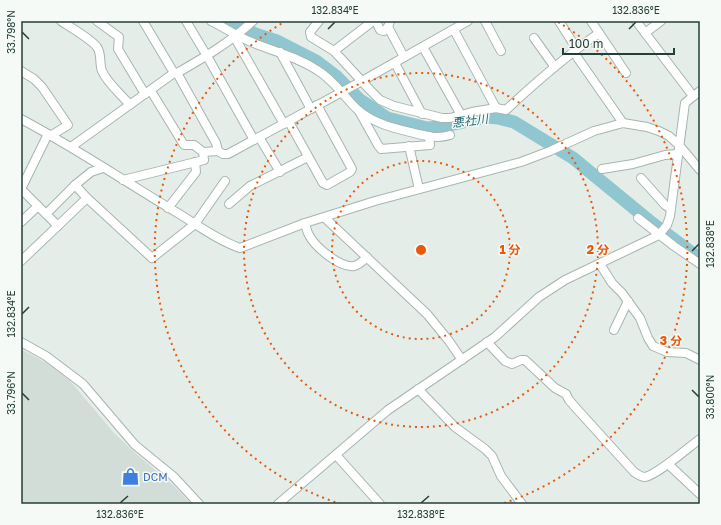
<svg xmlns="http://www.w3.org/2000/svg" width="721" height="525" viewBox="0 0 721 525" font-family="'Golos Text','Noto Sans JP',sans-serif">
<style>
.built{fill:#d3ddd8}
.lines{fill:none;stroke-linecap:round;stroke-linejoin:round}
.river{stroke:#8fc6d0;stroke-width:13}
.minor-casing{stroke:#a7b5b0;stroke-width:10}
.minor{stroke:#fff;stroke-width:8}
.ticks{fill:none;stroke:#243f38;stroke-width:1.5}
.ring{fill:none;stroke:#e8590c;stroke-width:2;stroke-dasharray:2 4}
.labels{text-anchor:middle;stroke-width:3;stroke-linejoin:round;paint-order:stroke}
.shop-label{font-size:11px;fill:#366cbe;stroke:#f5faf7;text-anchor:start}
.water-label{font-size:12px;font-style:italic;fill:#1f6b79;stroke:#f5faf7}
.centre{fill:#e8590c;stroke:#f5faf7;stroke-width:2}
.ring-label{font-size:12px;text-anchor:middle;font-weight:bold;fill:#e8590c;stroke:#f5faf7;stroke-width:3;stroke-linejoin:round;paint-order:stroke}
.neatline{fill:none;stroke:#243f38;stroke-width:1.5}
.ticks-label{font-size:10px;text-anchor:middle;fill:#243f38}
</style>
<rect width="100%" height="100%" fill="#e5ede9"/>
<path class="built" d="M 21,349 L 50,365 L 71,382 L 114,433 L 134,452 L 175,487 L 191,504 L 21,504 Z"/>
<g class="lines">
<path class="river" d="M 225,21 L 258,35 L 277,41 L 316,61 L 337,77 L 360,100 L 387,118 L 427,128 L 440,127 L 487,117 L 498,118 L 514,122 L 573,158 L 652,223 L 700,259"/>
<defs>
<g id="minor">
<path d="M 61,21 C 70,27 91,39 97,47 C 102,54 99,63 102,71 C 108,84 121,94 130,105"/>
<path d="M 97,21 L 119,37 L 118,49 L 145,94"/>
<path d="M 143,21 L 174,73"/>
<path d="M 186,21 L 207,56 L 254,140"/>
<path d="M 211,21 C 224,27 236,36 249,41 C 272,51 296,56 317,70 C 334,80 344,97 358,110 C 375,124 394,128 414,133 C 426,136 438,139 450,135"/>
<path d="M 319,21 L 310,32 L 311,37 L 334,51 L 370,90 L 380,100 L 394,106 L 442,118 L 450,118 L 472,112 L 496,108 L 506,110 C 536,82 566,56 599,33"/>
<path d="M 376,21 L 380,30 L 384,31 L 388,27 L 390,21"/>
<path d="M 485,21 L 501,51"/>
<path d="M 559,21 L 576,48"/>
<path d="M 591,21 L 626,73"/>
<path d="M 636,21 L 693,96"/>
<path d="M 388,27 L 404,57"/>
<path d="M 454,30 L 496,108"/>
<path d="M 645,33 L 661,21"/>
<path d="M 235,38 L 284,124"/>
<path d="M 534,38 L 554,66"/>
<path d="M 423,47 L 461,115"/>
<path d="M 334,51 L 373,21"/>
<path d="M 280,52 L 311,109"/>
<path d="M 577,57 L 623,123"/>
<path d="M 395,63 L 422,114"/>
<path d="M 21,71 L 34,79 L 42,87 L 68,125 L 52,135"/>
<path d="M 177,73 L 216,143 L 218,151"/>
<path d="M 151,91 L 184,145 L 194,145 L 203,152"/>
<path d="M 359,111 L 378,145 L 381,149 L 430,145 L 429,136"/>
<path d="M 21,119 C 74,147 124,181 176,212 C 196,224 217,240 240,248 L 305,223 L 375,201 L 521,162 L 550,151 L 594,131 L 623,123 L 647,127 L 659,131 L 669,136 L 679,145 L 700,170"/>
<path d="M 289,122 L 323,183 L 327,185 L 350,172 L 352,169 L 317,105"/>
<path d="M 259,137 L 280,172"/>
<path d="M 409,146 L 419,189"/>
<path d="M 71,147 L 174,73 L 177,73 C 205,57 229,43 253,21"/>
<path d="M 602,169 L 633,164 L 665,155 L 677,154"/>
<path d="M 641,178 L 665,205 L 671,209"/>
<path d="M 123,180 L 204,160 L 203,152 L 218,151 L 223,154 L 228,154 L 362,81 L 468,21"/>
<path d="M 75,185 L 87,198 L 152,258 L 195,224 L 225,181"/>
<path d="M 21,189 L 48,134"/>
<path d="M 21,189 L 58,226"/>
<path d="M 229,204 L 250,186 L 308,157"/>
<path d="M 168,208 L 196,172 L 195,162"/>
<path d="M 46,214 L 75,185 L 91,172 L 103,168"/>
<path d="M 325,218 L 427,314 L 449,341 L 462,360"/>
<path d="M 638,218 L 674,246 L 700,264"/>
<path d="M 21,222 L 38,206"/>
<path d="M 305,223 C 306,227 307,232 309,235 C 315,247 340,268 354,266 C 359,265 363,261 367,257"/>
<path d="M 21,261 L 87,198"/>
<path d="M 600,264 L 612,283 L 622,293 L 640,318 L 648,338 L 653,346 L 667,352 L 686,353 L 700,360"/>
<path d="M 614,330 L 628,301"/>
<path d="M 21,342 L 46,356 L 83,384 L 135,445 L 173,476 L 199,504"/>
<path d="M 487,342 L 505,361 L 512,364 L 521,360 L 525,360 L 555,388 L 566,394 L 569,400 L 576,408 L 634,472 C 637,474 641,477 645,477 C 657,475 689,447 700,439"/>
<path d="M 418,389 L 455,427 L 485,449 L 492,456 L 501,476 L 522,504"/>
<path d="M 336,455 L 380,504"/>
<path d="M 668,464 L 700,494"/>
<path d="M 278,504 L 388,410 L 495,337 L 539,297 L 565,280 L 659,235 L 667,225 L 670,216 L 685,103 L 700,91"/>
</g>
</defs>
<use href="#minor" class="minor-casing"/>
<use href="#minor" class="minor"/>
</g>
<path class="ticks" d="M 328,29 L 335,22M 629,29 L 636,22M 22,32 L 29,39M 692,251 L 699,244M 22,314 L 29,307M 692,390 L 699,397M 22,393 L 29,400M 120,503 L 128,496M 421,503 L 429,496"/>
<g class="ring">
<circle cx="421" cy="250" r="89"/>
<circle cx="421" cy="250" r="177"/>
<path d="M341 504A266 266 0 0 1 284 22M558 22A266 266 0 0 1 501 504"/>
</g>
<defs>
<symbol id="shop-bare" viewBox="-9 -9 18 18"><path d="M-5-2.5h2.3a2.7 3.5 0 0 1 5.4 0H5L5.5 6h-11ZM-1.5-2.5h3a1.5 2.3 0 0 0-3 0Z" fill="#3f7fe0" stroke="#f5faf7" stroke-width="2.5" paint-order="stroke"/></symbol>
</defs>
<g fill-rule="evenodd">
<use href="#shop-bare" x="118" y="464" width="25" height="25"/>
</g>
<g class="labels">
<g class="shop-label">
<text x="143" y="481">DCM</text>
</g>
<g class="water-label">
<text transform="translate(470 121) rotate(-7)" y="4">悪社川</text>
</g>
</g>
<circle cx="421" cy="250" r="6" class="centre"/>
<g class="ring-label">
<text x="510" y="254">1 分</text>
<text x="598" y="254">2 分</text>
<text x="671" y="345">3 分</text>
</g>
<rect width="721" height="525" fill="none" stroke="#f5faf7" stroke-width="44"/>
<path d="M563 48v6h111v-6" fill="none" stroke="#243f38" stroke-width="2"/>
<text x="569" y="48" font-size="12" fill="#243f38" stroke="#f5faf7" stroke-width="3" paint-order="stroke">100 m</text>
<rect x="22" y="22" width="677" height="481" class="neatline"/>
<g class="ticks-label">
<text x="335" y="14">132.834°E</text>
<text x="636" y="14">132.836°E</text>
<text transform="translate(11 32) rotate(-90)" y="4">33.798°N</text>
<text transform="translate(710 244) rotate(-90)" y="4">132.838°E</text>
<text transform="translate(11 314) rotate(-90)" y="4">132.834°E</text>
<text transform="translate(11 393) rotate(-90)" y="4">33.796°N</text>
<text transform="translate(710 397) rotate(-90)" y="4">33.800°N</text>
<text x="120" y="518">132.836°E</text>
<text x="421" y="518">132.838°E</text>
</g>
</svg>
